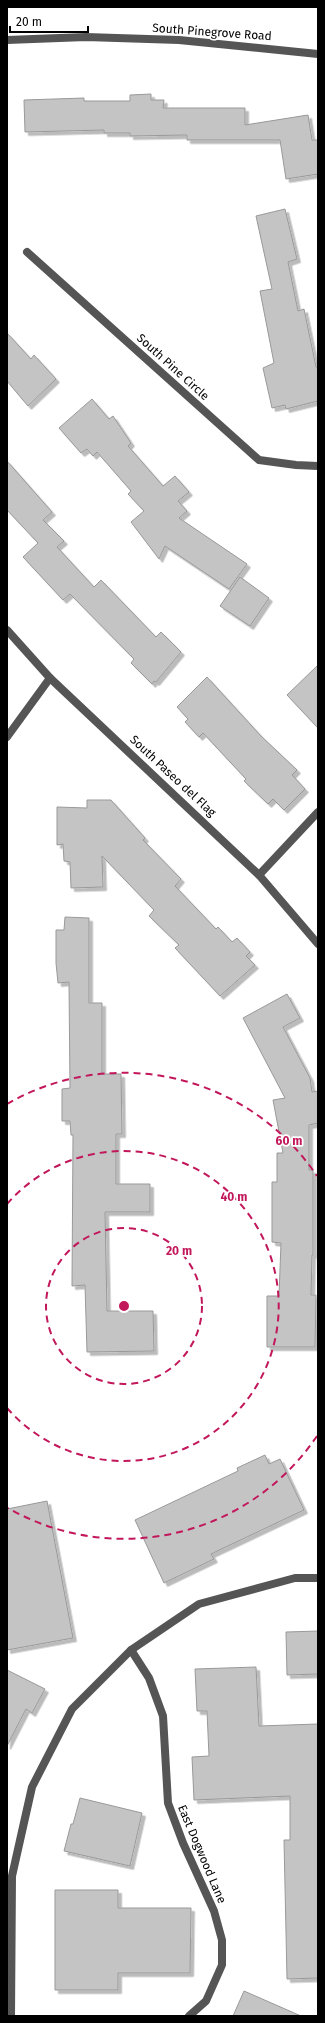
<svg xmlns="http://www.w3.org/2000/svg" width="325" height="2023" viewBox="0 0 325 2023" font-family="'Fira Sans',sans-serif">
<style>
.building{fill:#c4c4c4;stroke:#999;filter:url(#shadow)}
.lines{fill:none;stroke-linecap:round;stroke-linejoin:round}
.minor{stroke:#555;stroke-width:8}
.ring{fill:none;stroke:#c2185b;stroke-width:2;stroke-dasharray:7 5}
.labels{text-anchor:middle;stroke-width:3.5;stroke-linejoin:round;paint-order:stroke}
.street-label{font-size:12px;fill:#000;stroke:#fff}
.centre{fill:#c2185b;stroke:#fff;stroke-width:2}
.ring-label{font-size:12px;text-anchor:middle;font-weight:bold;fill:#c2185b;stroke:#fff;stroke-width:3.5;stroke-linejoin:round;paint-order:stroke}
</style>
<defs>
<filter id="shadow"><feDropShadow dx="3.5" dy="3.5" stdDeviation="0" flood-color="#0004"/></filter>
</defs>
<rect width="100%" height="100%" fill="#fff"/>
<g class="building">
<path d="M 151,94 L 151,100 L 164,100 L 163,108 L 245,108 L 245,125 L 308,115 L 312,140 L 318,140 L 318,174 L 286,179 L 280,140 L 187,140 L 187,135 L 130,136 L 130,133 L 104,133 L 104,130 L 25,132 L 24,100 L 84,98 L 84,101 L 130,101 L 130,95 Z"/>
<path d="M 285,209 L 297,259 L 288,262 L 298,311 L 304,309 L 316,367 L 318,367 L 318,401 L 286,409 L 285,405 L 272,408 L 263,368 L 274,363 L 260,291 L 272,289 L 256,216 Z"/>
<path d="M 7,333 L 31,359 L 34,355 L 56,379 L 28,406 L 7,381 Z"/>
<path d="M 92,399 L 109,419 L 113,416 L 131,443 L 128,446 L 163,486 L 175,476 L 189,492 L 178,501 L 187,511 L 179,518 L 247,564 L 229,589 L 165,546 L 159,559 L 131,522 L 144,511 L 128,494 L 131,491 L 97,452 L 93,456 L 87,449 L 81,453 L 59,428 Z"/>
<path d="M 7,461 L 52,512 L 43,520 L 64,541 L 57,547 L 94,587 L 101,580 L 156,637 L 161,632 L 181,652 L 156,682 L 154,681 L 152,684 L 131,663 L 134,659 L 70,594 L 63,600 L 23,557 L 38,543 L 7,510 Z"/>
<path d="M 240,577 L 269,598 L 250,626 L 220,606 Z"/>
<path d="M 318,665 L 318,728 L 287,695 Z"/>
<path d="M 207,677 L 261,736 L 297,770 L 292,775 L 305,789 L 284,810 L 273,799 L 268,804 L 244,781 L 246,779 L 203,733 L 199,737 L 185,722 L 188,719 L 177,707 Z"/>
<path d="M 87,800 L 111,800 L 145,838 L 143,840 L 181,879 L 175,886 L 216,929 L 218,927 L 232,942 L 237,938 L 250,952 L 246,956 L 255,965 L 220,996 L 175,948 L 179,945 L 149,916 L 154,910 L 102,856 L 103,887 L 71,888 L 70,862 L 64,861 L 63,844 L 57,845 L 57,807 L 87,808 Z"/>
<path d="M 65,917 L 89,918 L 89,1003 L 102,1003 L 102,1074 L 121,1074 L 122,1134 L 116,1134 L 116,1184 L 150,1184 L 150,1212 L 105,1212 L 107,1311 L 153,1311 L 154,1351 L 87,1352 L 85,1285 L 72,1286 L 73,1135 L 71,1135 L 70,1121 L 62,1121 L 62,1089 L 70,1088 L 69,982 L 58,983 L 56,963 L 56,930 L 64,930 Z"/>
<path d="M 287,994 L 300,1018 L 283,1027 L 310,1078 L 312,1092 L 318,1091 L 318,1123 L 309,1125 L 309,1170 L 313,1170 L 313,1255 L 312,1255 L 311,1295 L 316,1295 L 315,1347 L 267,1347 L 267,1296 L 279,1296 L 281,1243 L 272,1242 L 272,1182 L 277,1182 L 277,1153 L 283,1153 L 273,1100 L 285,1098 L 243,1018 Z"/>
<path d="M 265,1455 L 269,1464 L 280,1459 L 304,1510 L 211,1554 L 214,1559 L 164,1583 L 135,1520 L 238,1471 L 237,1468 Z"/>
<path d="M 47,1501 L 73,1638 L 7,1650 L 7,1509 Z"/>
<path d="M 318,1631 L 318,1674 L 287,1675 L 286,1632 Z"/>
<path d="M 256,1667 L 259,1726 L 318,1724 L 318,1978 L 287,1979 L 284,1840 L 290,1840 L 290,1796 L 194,1800 L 192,1757 L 209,1756 L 207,1711 L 197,1711 L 195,1669 Z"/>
<path d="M 7,1670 L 45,1689 L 32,1713 L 26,1709 L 7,1746 Z"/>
<path d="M 80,1798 L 142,1813 L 130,1866 L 64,1851 L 71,1824 L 73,1824 Z"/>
<path d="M 55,1890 L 118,1890 L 118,1908 L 191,1908 L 190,1973 L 118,1973 L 118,1990 L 55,1990 Z"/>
<path d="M 244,1991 L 301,2016 L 233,2016 Z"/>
</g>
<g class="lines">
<g class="minor">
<path d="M 7,40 L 86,37 L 179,40 L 318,54"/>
<path d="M 27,252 L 259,460 L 296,465 L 318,466"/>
<path d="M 7,630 L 50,678 L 259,875 L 318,944"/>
<path d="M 7,737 L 50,678"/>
<path d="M 259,875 L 318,812"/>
<path d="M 131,1650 L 149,1678 L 163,1716 L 168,1803 L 183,1843 L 214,1911 L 222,1940 L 222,1965 L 206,2001 L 189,2016"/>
<path d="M 11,2016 L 12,1876 L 32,1787 L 72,1709 L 131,1650 L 199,1604 L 295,1578 L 318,1578"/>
</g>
</g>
<g class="ring">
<circle cx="124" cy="1306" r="78"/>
<path d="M7 1204A155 155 0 1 1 7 1408"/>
<path d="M317 1436A233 233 0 0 1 8 1508M7 1104A233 233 0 0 1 317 1176"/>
</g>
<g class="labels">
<g class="street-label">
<text transform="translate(212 32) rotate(4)" y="4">South Pinegrove Road</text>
<text transform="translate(173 367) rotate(42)" y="4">South Pine Circle</text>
<text transform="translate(173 776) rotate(43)" y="4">South Paseo del Flag</text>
<text transform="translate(202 1854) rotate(67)" y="4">East Dogwood Lane</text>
</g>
</g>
<circle cx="124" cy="1306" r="6" class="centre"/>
<g class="ring-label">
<text x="289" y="1145">60 m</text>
<text x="234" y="1201">40 m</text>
<text x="179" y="1255">20 m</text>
</g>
<rect width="325" height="2023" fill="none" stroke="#000000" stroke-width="16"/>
<path d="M10 26v6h78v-6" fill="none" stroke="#000000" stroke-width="2"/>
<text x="16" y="26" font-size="12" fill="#000000" stroke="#ffffff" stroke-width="3" paint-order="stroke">20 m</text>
</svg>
